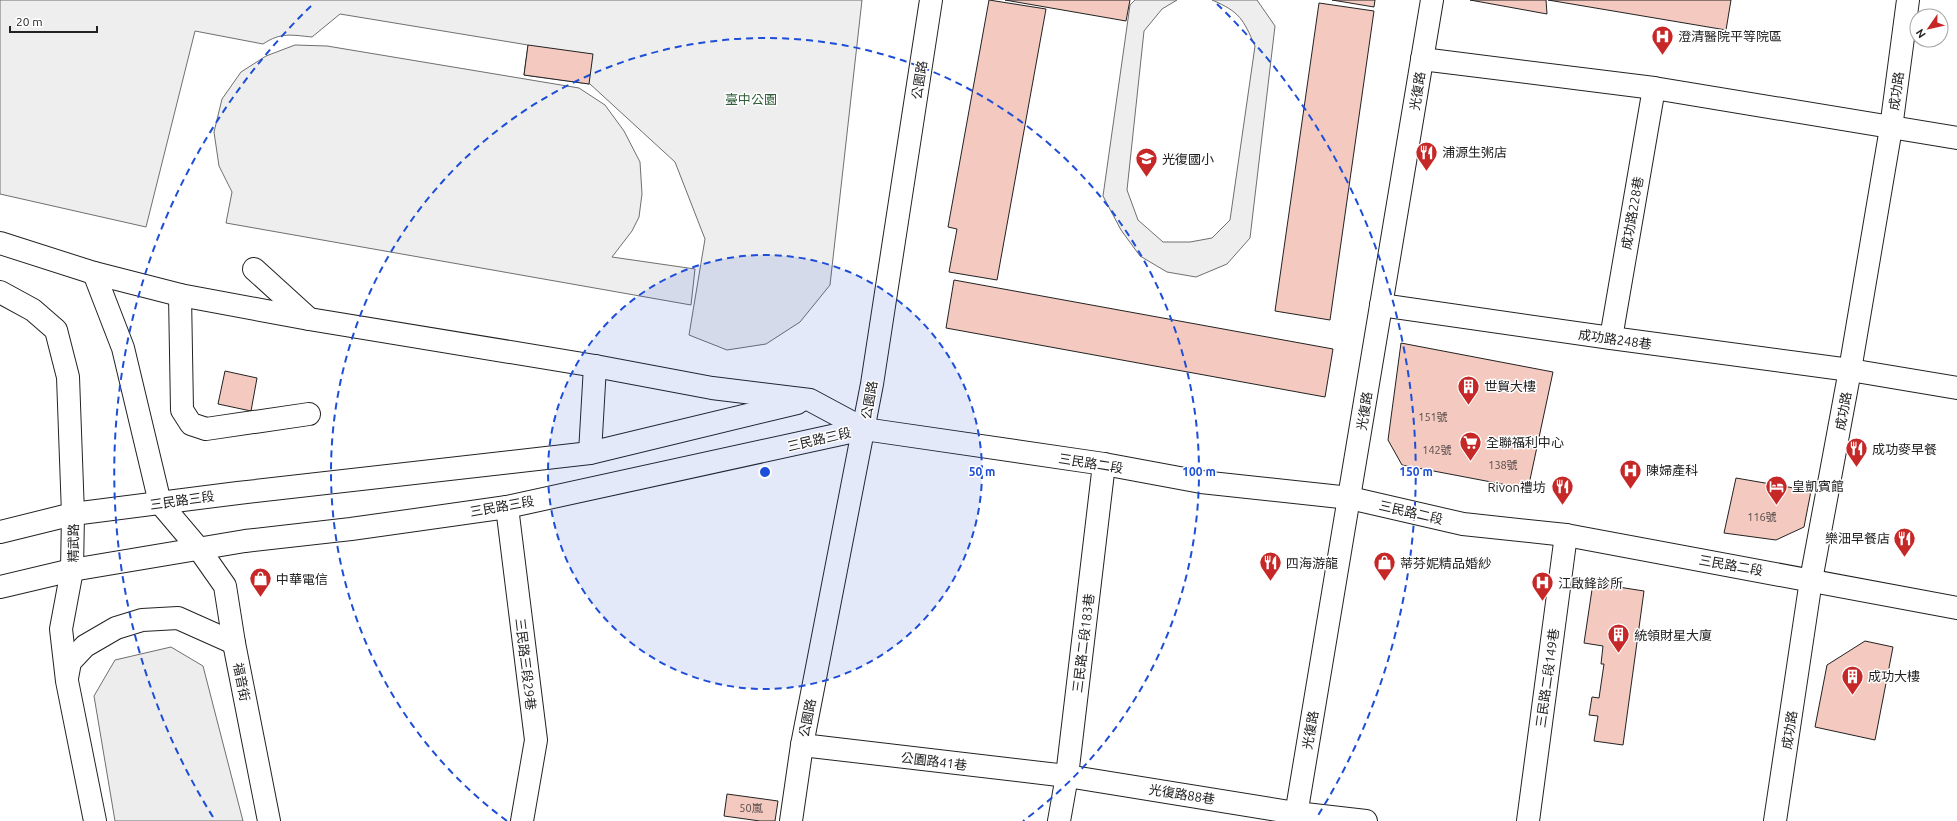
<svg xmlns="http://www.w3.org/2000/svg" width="1957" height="821" viewBox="0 0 1957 821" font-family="Ubuntu,'Noto Sans TC',sans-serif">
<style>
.green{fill:#eee;stroke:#6f6f6f}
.parking{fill:#ededed;stroke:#6f6f6f}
.building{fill:#f3c9c0;stroke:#222}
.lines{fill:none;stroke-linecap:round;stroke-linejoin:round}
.minor-casing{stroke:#222;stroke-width:24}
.major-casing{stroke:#222;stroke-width:24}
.minor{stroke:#fff;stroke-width:22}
.major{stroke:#fff;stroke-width:22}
.ring{fill:none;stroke:#1d4ed8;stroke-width:2;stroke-dasharray:7 5}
.labels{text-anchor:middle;stroke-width:3;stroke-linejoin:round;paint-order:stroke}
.number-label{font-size:11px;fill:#564c4a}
.poi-label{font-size:13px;fill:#222;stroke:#fff;text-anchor:start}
.street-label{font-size:13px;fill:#222;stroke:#fff}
.park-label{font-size:13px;fill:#2f5e38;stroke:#fff}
.centre{fill:#1d4ed8;stroke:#fff;stroke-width:2}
.ring-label{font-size:12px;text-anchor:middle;font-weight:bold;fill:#1d4ed8;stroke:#fff;stroke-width:3;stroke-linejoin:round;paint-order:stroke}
</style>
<rect width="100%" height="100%" fill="#fff"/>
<g class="green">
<path d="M 0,0 L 862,0 L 830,285 L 800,322 L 766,344 L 727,350 L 689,335 L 705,239 L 675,162 L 590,84 L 524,75 L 528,45 L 340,14 L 312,37 C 291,35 281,32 263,44 L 195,31 L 146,227 L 0,194 Z"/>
<path d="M 1135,0 L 1177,0 L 1162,9 L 1144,31 L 1127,190 L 1138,220 L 1163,242 L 1190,242 L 1212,238 L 1230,220 L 1255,46 C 1243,19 1240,12 1212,0 L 1257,0 L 1275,26 L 1250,238 L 1227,264 L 1196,277 L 1167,272 L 1140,256 L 1121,230 L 1103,196 L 1130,5 Z"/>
<path d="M 295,45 L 327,46 L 579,88 L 605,105 L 624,131 L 640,162 L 642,194 L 639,217 L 632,231 L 612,257 L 695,269 L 691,305 L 226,223 L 232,192 L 219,166 L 214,132 L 222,99 L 241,72 L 266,56 Z"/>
</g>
<path class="parking" d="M 171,647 L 203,666 L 243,821 L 115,821 L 94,696 L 115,660 Z"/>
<g class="building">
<path d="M 989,0 L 1046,9 L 997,280 L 949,272 L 957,229 L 948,227 Z"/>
<path d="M 1005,0 L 1130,0 L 1126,21 Z"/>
<path d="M 1332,0 L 1375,0 L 1374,7 Z"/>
<path d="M 1470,0 L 1546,0 L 1547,14 Z"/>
<path d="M 1548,0 L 1731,0 L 1726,30 Z"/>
<path d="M 1319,3 L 1374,11 L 1330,320 L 1275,311 Z"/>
<path d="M 528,45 L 593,54 L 589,84 L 524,75 Z"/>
<path d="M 954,280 L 1333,349 L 1325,397 L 946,328 Z"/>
<path d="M 1401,343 L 1553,372 L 1528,489 L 1402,465 L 1388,440 Z"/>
<path d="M 225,371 L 257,378 L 251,411 L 218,404 Z"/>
<path d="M 1736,478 L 1811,491 L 1804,527 L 1776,540 L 1724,533 Z"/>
<path d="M 1593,583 L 1644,591 L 1623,745 L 1594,741 L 1598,716 L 1589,715 L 1592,697 L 1599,698 L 1604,664 L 1601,664 L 1603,646 L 1584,643 Z"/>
<path d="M 1865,641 L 1893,647 L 1875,740 L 1815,727 L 1827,665 Z"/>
<path d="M 727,794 L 778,801 L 775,821 L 760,821 L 724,816 Z"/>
</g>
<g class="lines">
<defs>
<g id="minor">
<path d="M 1422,59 L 1654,88 L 1957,138"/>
<path d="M 254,269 L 309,319"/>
<path d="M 180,295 L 182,410 L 191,424 L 206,429 L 309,414"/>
<path d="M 1381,305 L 1611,338 L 1850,370 L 1957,388"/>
<path d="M 1611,338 L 1654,88"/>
<path d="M 590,453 L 595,366"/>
<path d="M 507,507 L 536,740 L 522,821"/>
<path d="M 199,549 L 225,586 L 234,643 L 269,821"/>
<path d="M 72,570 L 61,629 L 67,681 L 95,821"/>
<path d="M 67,678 L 70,662 L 85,646 L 116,628 L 142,620 L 178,618 L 234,643"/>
<path d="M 802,745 L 1067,776 L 1296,813 L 1366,821"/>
<path d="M 791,821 L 802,745 L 872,384 L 931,0"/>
<path d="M 1059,821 L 1067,776 L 1104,464"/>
<path d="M 1295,821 L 1432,0"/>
<path d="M 1528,821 L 1566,535"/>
<path d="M 1775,821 L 1811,580 L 1850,370 L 1891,128 L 1908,0"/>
</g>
<g id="major">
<path d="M 0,243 L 94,273 L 180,295 L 309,319 L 595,366 L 712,388 L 810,400 L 864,429 L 1104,464 L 1201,482 L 1350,498 L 1463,524 L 1566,535 L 1957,608"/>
<path d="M 94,273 L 123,348 L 160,503 L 199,549"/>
<path d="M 0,292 L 33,310 L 56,330 L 68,377 L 73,514 L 72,570"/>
<path d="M 0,532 L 73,514 L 238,493 L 590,453 L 797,403"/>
<path d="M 0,587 L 72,570 L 245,541 L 351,529 L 507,507 L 864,429"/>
</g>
</defs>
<use href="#minor" class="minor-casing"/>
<use href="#major" class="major-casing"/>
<use href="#minor" class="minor"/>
<use href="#major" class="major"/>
</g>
<circle cx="765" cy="472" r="217" fill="#1d4ed8" fill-opacity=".12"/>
<g class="ring">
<circle cx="765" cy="472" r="217"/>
<path d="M507 821A434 434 0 1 1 1023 821"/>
<path d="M213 817A651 651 0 0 1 313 4M1217 4A651 651 0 0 1 1317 817"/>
</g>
<defs>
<symbol id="hospital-pin" viewBox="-11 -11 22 30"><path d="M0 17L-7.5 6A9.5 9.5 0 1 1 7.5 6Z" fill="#c62828" stroke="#fff"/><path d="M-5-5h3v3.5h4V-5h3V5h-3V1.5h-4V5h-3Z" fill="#fff"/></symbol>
<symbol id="restaurant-pin" viewBox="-11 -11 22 30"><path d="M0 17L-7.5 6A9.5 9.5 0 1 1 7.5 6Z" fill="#c62828" stroke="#fff"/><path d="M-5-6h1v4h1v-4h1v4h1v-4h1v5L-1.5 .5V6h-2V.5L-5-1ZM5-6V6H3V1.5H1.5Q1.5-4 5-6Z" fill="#fff"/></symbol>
<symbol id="school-pin" viewBox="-11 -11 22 30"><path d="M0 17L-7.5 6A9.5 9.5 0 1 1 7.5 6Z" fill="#c62828" stroke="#fff"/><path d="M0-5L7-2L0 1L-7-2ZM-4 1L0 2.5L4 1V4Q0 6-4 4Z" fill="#fff"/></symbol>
<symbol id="building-pin" viewBox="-11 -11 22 30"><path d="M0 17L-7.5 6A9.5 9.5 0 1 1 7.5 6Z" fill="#c62828" stroke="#fff"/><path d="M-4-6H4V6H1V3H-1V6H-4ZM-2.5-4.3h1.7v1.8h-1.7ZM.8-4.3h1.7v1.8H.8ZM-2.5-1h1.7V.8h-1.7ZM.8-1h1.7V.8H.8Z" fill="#fff"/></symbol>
<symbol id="supermarket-pin" viewBox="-11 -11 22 30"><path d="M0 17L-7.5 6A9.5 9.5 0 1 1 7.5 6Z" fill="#c62828" stroke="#fff"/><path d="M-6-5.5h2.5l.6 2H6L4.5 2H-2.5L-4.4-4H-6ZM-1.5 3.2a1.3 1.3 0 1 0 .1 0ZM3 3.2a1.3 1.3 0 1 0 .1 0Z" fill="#fff"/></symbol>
<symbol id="hotel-pin" viewBox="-11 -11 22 30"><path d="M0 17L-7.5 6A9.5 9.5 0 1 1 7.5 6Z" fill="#c62828" stroke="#fff"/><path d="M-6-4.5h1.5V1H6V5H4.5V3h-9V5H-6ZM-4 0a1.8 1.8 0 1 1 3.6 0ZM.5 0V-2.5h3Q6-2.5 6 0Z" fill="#fff"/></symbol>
<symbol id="shop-pin" viewBox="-11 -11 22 30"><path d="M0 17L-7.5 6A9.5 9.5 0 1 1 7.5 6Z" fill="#c62828" stroke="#fff"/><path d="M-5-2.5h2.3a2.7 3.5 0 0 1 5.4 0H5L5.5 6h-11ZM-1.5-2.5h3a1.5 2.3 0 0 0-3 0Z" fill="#fff"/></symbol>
</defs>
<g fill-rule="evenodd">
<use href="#hospital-pin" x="1650" y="24" width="25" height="34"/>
<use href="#restaurant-pin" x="1414" y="140" width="25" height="34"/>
<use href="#school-pin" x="1134" y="146" width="25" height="34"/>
<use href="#building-pin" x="1456" y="374" width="25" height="34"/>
<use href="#supermarket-pin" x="1458" y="430" width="25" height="34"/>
<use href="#restaurant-pin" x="1844" y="436" width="25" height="34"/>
<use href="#hospital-pin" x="1618" y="458" width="25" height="34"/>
<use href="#hotel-pin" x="1764" y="474" width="25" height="34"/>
<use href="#restaurant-pin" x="1550" y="474" width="25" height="34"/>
<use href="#restaurant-pin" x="1892" y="526" width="25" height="34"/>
<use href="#restaurant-pin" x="1258" y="550" width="25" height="34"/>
<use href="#shop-pin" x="1372" y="550" width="25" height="34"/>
<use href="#shop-pin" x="248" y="566" width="25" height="34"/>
<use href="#hospital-pin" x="1530" y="570" width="25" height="34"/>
<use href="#building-pin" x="1606" y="622" width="25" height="34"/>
<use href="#building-pin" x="1840" y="664" width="25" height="34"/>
</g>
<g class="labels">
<g class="number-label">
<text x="1433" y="421">151號</text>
<text x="1437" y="454">142號</text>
<text x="1503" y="469">138號</text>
<text x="1762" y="521">116號</text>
<text x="751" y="812">50嵐</text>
</g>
<g class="poi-label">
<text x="1678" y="41">澄清醫院平等院區</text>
<text x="1442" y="157">浦源生粥店</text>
<text x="1162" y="164">光復國小</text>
<text x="1484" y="391">世貿大樓</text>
<text x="1486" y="447">全聯福利中心</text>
<text x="1872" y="454">成功麥早餐</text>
<text x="1646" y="475">陳婦產科</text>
<text x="1792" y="491">皇凱賓館</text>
<text x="1546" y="492" text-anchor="end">Rivon禮坊</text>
<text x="1890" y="543" text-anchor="end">樂沺早餐店</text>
<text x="1286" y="568">四海游龍</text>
<text x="1400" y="568">蒂芬妮精品婚紗</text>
<text x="276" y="584">中華電信</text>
<text x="1558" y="588">江啟鋒診所</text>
<text x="1634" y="640">統領財星大廈</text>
<text x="1868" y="681">成功大樓</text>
</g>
<g class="street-label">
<text transform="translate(919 80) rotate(-81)" y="5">公園路</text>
<text transform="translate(1417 91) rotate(-81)" y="5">光復路</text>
<text transform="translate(1896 91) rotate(-82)" y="5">成功路</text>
<text transform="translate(1632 213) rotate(-80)" y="5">成功路228巷</text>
<text transform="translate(1615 339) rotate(8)" y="5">成功路248巷</text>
<text transform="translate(869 400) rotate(-80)" y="5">公園路</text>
<text transform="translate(1364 411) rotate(-81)" y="5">光復路</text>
<text transform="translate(1843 411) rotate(-80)" y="5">成功路</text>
<text transform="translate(819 439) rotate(-13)" y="5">三民路三段</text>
<text transform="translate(1091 463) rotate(9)" y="5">三民路二段</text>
<text transform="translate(182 500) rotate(-8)" y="5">三民路三段</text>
<text transform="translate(502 506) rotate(-10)" y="5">三民路三段</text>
<text transform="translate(1411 512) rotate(13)" y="5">三民路二段</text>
<text transform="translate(73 543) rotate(-89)" y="5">精武路</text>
<text transform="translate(1731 565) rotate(10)" y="5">三民路二段</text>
<text transform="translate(1083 643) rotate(-83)" y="5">三民路二段183巷</text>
<text transform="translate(526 664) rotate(83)" y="5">三民路三段29巷</text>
<text transform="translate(1547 678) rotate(-82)" y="5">三民路二段149巷</text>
<text transform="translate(242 682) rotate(79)" y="5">福音街</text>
<text transform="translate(807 718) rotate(-79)" y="5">公園路</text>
<text transform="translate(1310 730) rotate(-80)" y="5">光復路</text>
<text transform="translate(1789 730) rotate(-81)" y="5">成功路</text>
<text transform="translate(934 761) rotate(7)" y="5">公園路41巷</text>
<text transform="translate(1182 794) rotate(9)" y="5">光復路88巷</text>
</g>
<g class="park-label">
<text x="751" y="104">臺中公園</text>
</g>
</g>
<circle cx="765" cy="472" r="6" class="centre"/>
<g class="ring-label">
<text x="982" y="476">50 m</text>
<text x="1199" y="476">100 m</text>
<text x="1416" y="476">150 m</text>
</g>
<g transform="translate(1929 28) rotate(236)"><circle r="19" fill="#ffffff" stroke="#a7a7a7"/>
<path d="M0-3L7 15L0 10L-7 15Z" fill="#c62828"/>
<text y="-6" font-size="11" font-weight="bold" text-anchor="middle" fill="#222222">N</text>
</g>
<path d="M10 26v6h87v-6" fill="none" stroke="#222222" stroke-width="2"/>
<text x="16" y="26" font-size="12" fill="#222222" stroke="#ffffff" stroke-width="3" paint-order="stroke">20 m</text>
</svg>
